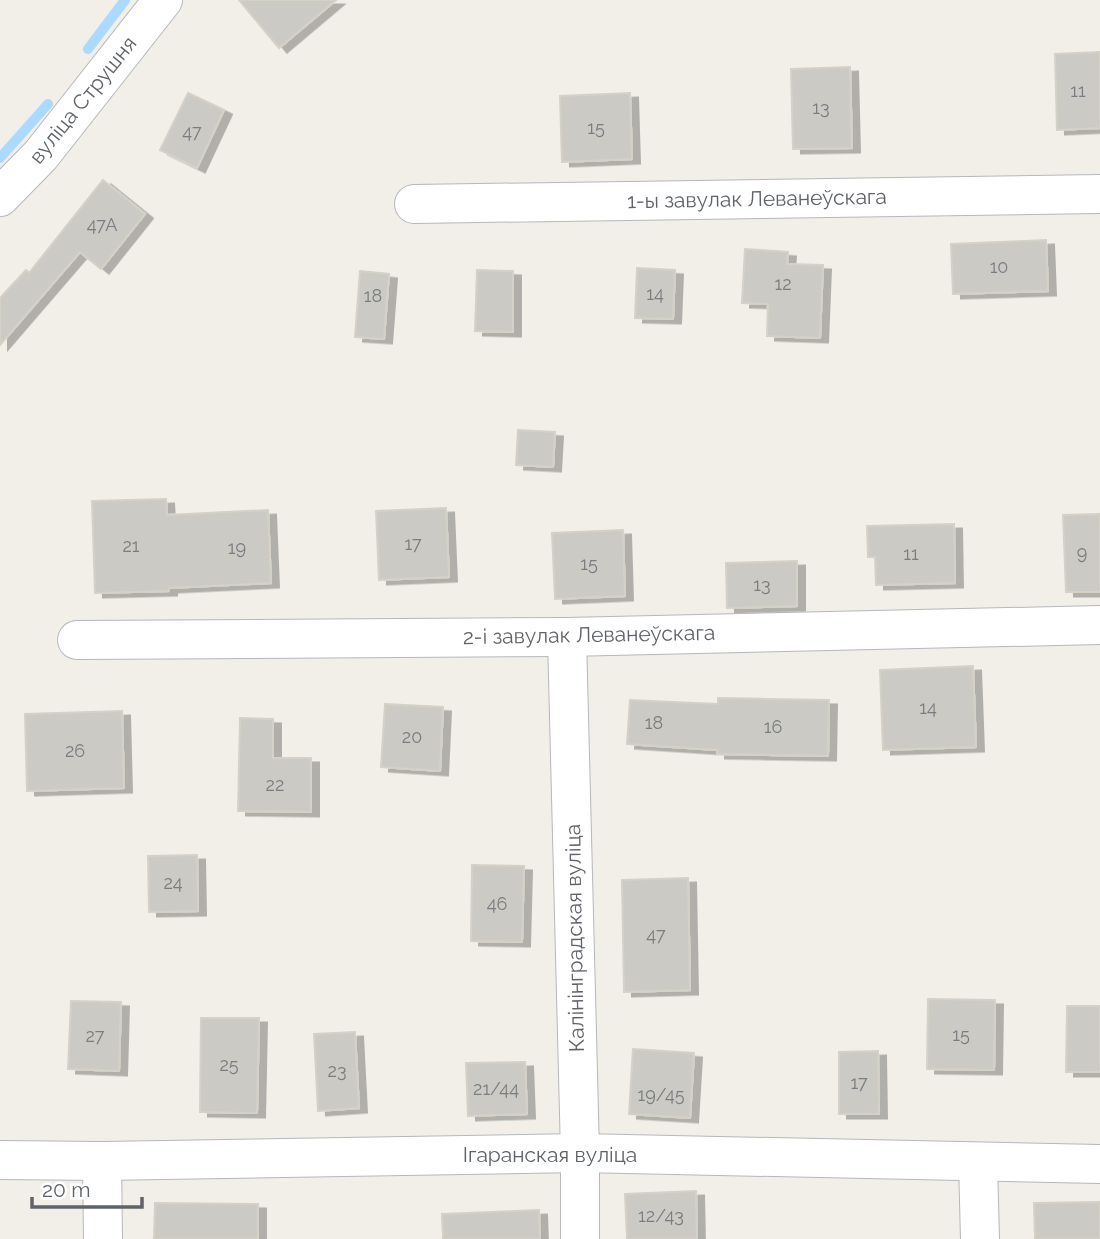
<svg xmlns="http://www.w3.org/2000/svg" width="1100" height="1239" viewBox="0 0 1100 1239" font-family="Raleway,sans-serif">
<style>
.lines{fill:none;stroke-linecap:round;stroke-linejoin:round}
.stream{stroke:#aadaff;stroke-width:10}
.building{fill:#cccac5;stroke:#d6d1c6;stroke-width:2;filter:url(#shadow)}
.minor-casing{stroke:#b5b8bc;stroke-width:40}
.minor{stroke:#fff;stroke-width:38}
.labels{text-anchor:middle;stroke-width:5;stroke-linejoin:round;paint-order:stroke}
.number-label{font-size:18px;fill:#7a7d7f}
.street-label{font-size:21px;fill:#5f6368;stroke:#fff}
</style>
<defs>
<filter id="shadow"><feDropShadow dx="8" dy="4.5" stdDeviation="0" flood-color="#0004"/></filter>
</defs>
<rect width="100%" height="100%" fill="#f1efe8"/>
<g class="lines">
<g class="stream">
<path d="M 88,49 L 125,0"/>
<path d="M 0,158 L 48,104"/>
</g>
</g>
<g class="building">
<path d="M 239,0 L 336,0 L 279,48 Z"/>
<path d="M 1100,52 L 1100,128 L 1057,130 L 1055,54 Z"/>
<path d="M 850,67 L 852,148 L 793,149 L 791,69 Z"/>
<path d="M 188,93 L 224,110 L 197,168 L 160,150 Z"/>
<path d="M 630,93 L 632,159 L 562,162 L 560,96 Z"/>
<path d="M 103,180 L 145,214 L 101,269 L 80,252 L 0,345 L 0,298 L 26,270 L 29,273 Z"/>
<path d="M 1046,240 L 1048,291 L 953,294 L 951,244 Z"/>
<path d="M 745,249 L 788,252 L 787,264 L 823,265 L 820,338 L 767,336 L 768,304 L 742,303 Z"/>
<path d="M 637,268 L 675,270 L 673,319 L 635,318 Z"/>
<path d="M 477,270 L 513,271 L 513,332 L 475,331 Z"/>
<path d="M 360,271 L 389,274 L 384,339 L 355,337 Z"/>
<path d="M 518,430 L 555,432 L 553,467 L 516,465 Z"/>
<path d="M 166,499 L 167,515 L 268,510 L 271,583 L 169,588 L 169,591 L 95,593 L 92,501 Z"/>
<path d="M 446,508 L 449,577 L 379,580 L 376,511 Z"/>
<path d="M 1100,514 L 1100,592 L 1066,592 L 1063,515 Z"/>
<path d="M 954,524 L 955,583 L 876,585 L 875,557 L 868,557 L 867,526 Z"/>
<path d="M 623,530 L 625,596 L 555,599 L 552,533 Z"/>
<path d="M 797,561 L 797,606 L 727,608 L 726,563 Z"/>
<path d="M 973,666 L 976,747 L 883,750 L 880,670 Z"/>
<path d="M 718,698 L 829,700 L 828,756 L 717,754 L 717,750 L 627,744 L 630,700 L 718,704 Z"/>
<path d="M 385,704 L 443,707 L 440,771 L 381,767 Z"/>
<path d="M 122,711 L 124,788 L 27,791 L 25,714 Z"/>
<path d="M 240,718 L 273,719 L 273,758 L 311,758 L 311,812 L 238,811 Z"/>
<path d="M 197,855 L 198,911 L 149,912 L 148,856 Z"/>
<path d="M 472,865 L 524,866 L 522,942 L 471,941 Z"/>
<path d="M 688,878 L 690,990 L 624,992 L 622,880 Z"/>
<path d="M 928,999 L 995,1000 L 994,1070 L 927,1069 Z"/>
<path d="M 71,1001 L 121,1002 L 119,1071 L 68,1069 Z"/>
<path d="M 1067,1006 L 1100,1006 L 1100,1072 L 1066,1072 Z"/>
<path d="M 201,1018 L 259,1018 L 257,1113 L 200,1112 Z"/>
<path d="M 355,1032 L 359,1108 L 318,1111 L 314,1034 Z"/>
<path d="M 633,1049 L 694,1053 L 690,1118 L 629,1114 Z"/>
<path d="M 878,1051 L 879,1114 L 839,1114 L 839,1052 Z"/>
<path d="M 525,1062 L 527,1114 L 468,1116 L 466,1063 Z"/>
<path d="M 696,1191 L 697,1239 L 627,1239 L 625,1194 Z"/>
<path d="M 1100,1202 L 1100,1239 L 1035,1239 L 1034,1203 Z"/>
<path d="M 155,1203 L 258,1204 L 258,1239 L 154,1239 Z"/>
<path d="M 539,1210 L 540,1239 L 443,1239 L 442,1214 Z"/>
</g>
<g class="lines">
<defs>
<g id="minor">
<path d="M 0,197 L 41,155 L 163,0"/>
<path d="M 414,204 L 1100,194"/>
<path d="M 567,637 L 580,1153 L 580,1239"/>
<path d="M 77,640 L 567,637 L 1100,625"/>
<path d="M 0,1160 L 102,1161 L 580,1153 L 1100,1164"/>
<path d="M 102,1161 L 103,1239"/>
<path d="M 978,1163 L 980,1239"/>
</g>
</defs>
<use href="#minor" class="minor-casing"/>
<use href="#minor" class="minor"/>
</g>
<g class="labels">
<g class="number-label">
<text x="1078" y="97">11</text>
<text x="821" y="114">13</text>
<text x="596" y="134">15</text>
<text x="192" y="138">47</text>
<text x="102" y="231">47А</text>
<text x="999" y="273">10</text>
<text x="783" y="290">12</text>
<text x="655" y="300">14</text>
<text x="373" y="302">18</text>
<text x="413" y="550">17</text>
<text x="131" y="552">21</text>
<text x="237" y="554">19</text>
<text x="1082" y="559">9</text>
<text x="911" y="560">11</text>
<text x="589" y="570">15</text>
<text x="762" y="591">13</text>
<text x="928" y="714">14</text>
<text x="654" y="729">18</text>
<text x="773" y="733">16</text>
<text x="412" y="743">20</text>
<text x="75" y="757">26</text>
<text x="275" y="791">22</text>
<text x="173" y="889">24</text>
<text x="497" y="910">46</text>
<text x="656" y="941">47</text>
<text x="961" y="1041">15</text>
<text x="95" y="1042">27</text>
<text x="229" y="1071">25</text>
<text x="337" y="1077">23</text>
<text x="859" y="1089">17</text>
<text x="496" y="1095">21/44</text>
<text x="661" y="1101">19/45</text>
<text x="661" y="1222">12/43</text>
</g>
<g class="street-label">
<text transform="translate(83 100) rotate(-51)" y="7">вуліца Струшня</text>
<text transform="translate(757 199) rotate(-1)" y="7">1-ы завулак Леванеўскага</text>
<text transform="translate(589 635) rotate(-1)" y="7">2-і завулак Леванеўскага</text>
<text transform="translate(575 938) rotate(-91)" y="7">Калінінградская вуліца</text>
<text x="550" y="1162">Ігаранская вуліца</text>
</g>
</g>
<path d="M32 1197v10h110v-10" fill="none" stroke="#5f6368" stroke-width="3.5"/>
<text x="42" y="1197" font-size="21" fill="#5f6368" stroke="#ffffff" stroke-width="5" paint-order="stroke">20 m</text>
</svg>
